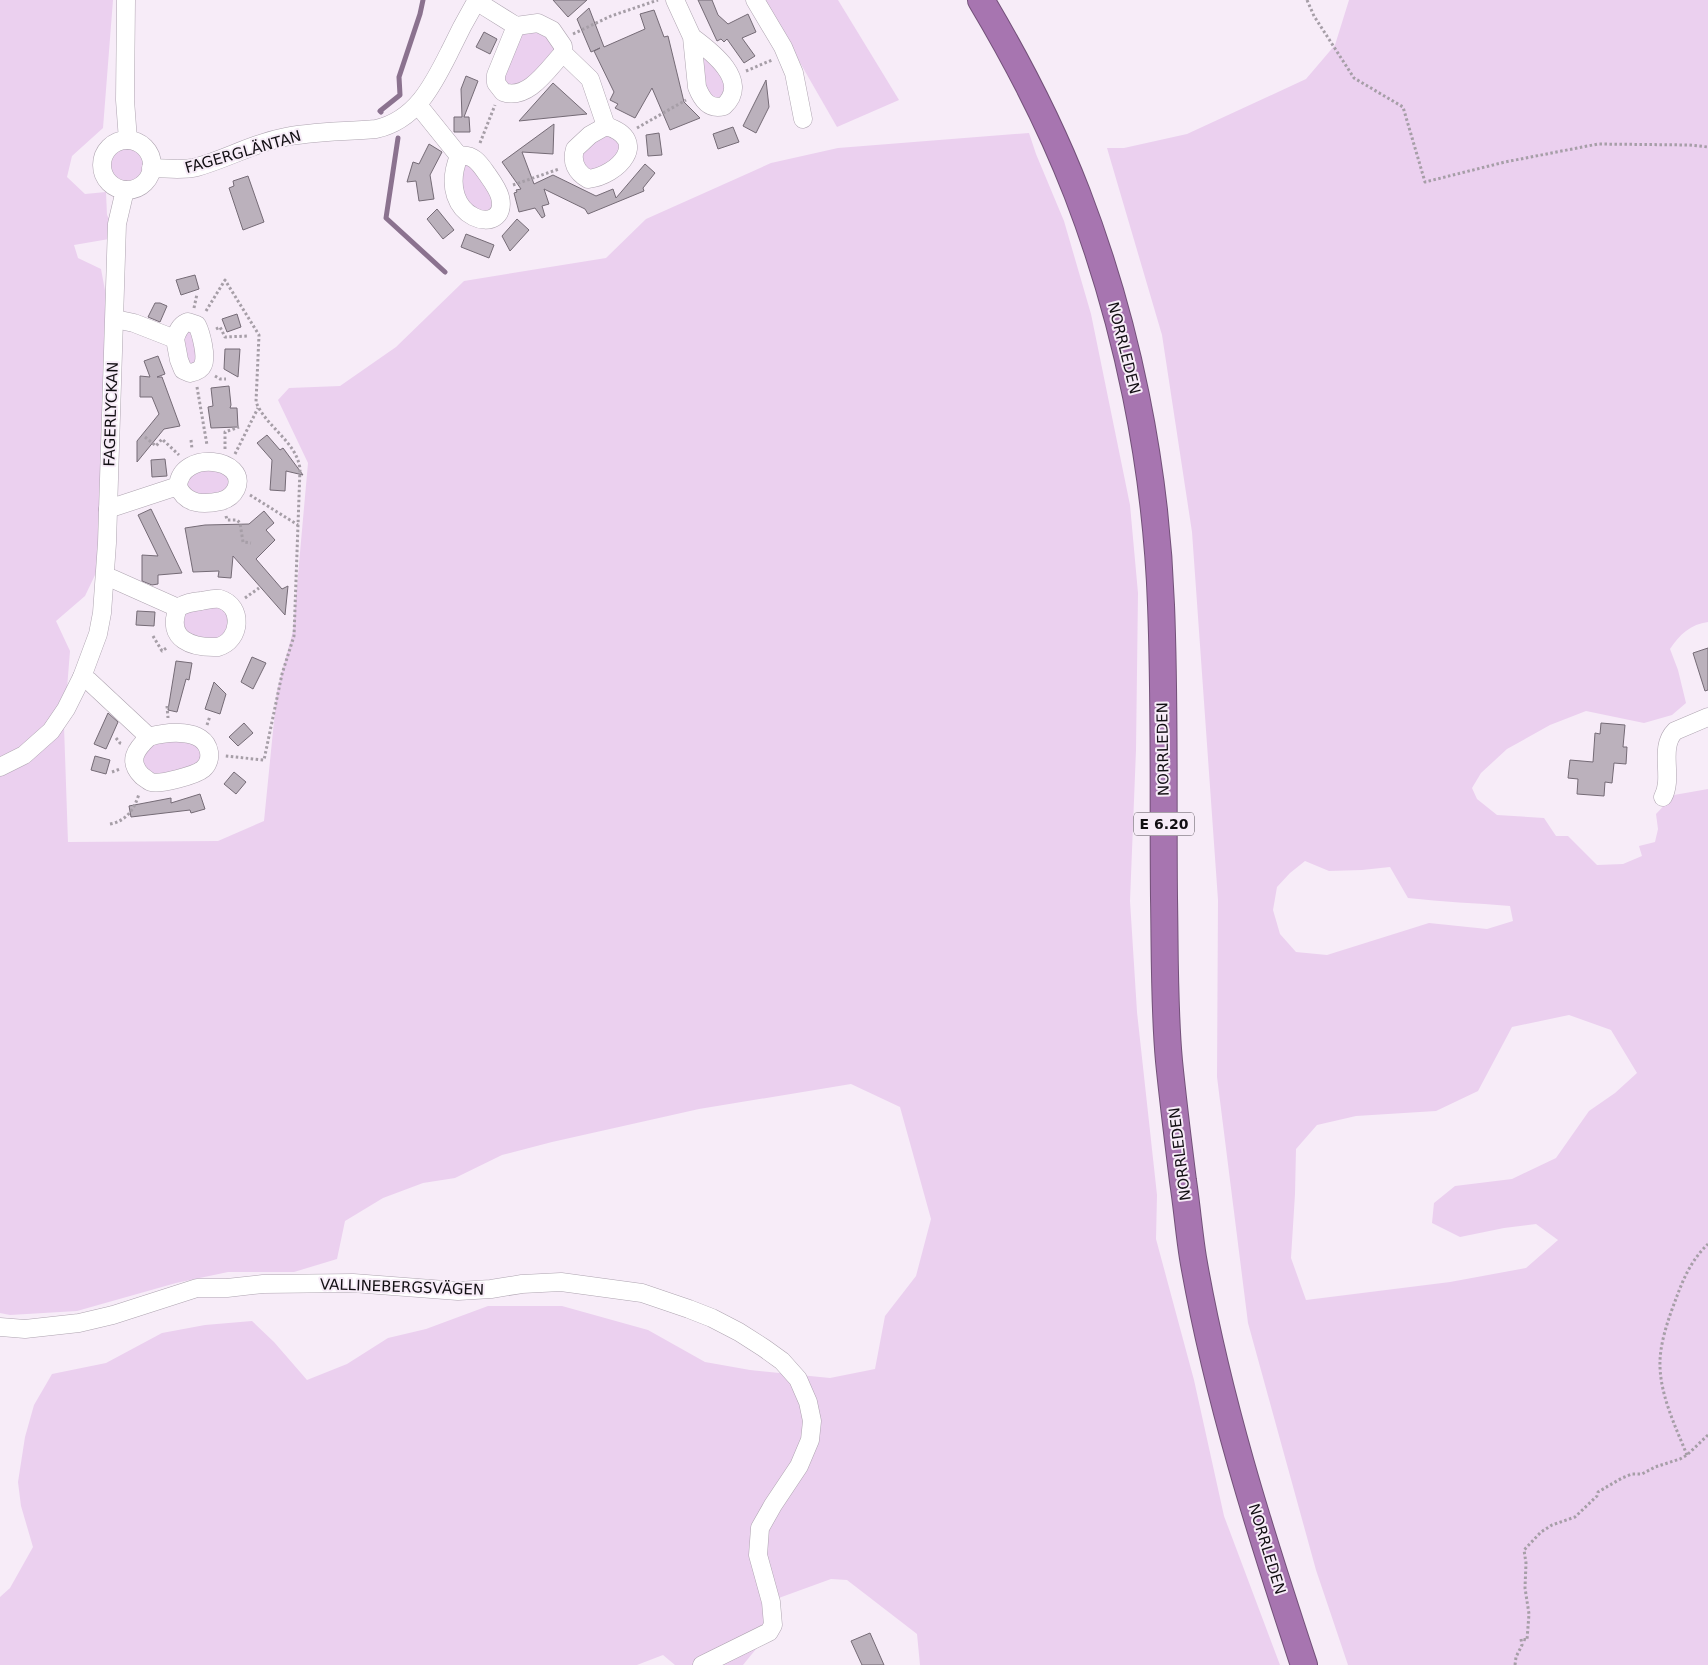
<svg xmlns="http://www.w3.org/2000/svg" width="1708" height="1665" viewBox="0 0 1708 1665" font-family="'DejaVu Sans',sans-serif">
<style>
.green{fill:#ebd0ef;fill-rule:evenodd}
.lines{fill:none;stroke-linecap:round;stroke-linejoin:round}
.stream{stroke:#8b728f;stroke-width:5}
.building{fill:#bbb1bc;stroke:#756b76}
.minor-casing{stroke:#aea4b0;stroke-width:19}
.highway-casing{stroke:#735179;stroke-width:28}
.path{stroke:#a69ea7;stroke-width:3;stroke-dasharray:2.5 2.5;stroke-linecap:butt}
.minor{stroke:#fff;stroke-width:18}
.highway{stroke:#a775b0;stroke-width:26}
.labels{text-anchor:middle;stroke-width:4;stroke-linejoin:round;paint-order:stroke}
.shield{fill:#f7ecf8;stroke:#575158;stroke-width:1}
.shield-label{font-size:14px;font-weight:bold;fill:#120f13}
.street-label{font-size:15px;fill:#120f13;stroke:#f7ecf8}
</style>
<rect width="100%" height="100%" fill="#f7ecf8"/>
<g class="green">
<path d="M 0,0 L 113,0 L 103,128 L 72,156 L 67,177 L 85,194 L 106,192 L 107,215 L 112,224 L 109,239 L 74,245 L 78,258 L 101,269 L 107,301 L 104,547 L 95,575 L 85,596 L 56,621 L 70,651 L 64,726 L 68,842 L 218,841 L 264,821 L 277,691 L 293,631 L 308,463 L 278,400 L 289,388 L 340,386 L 396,347 L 464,281 L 606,258 L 646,219 L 771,163 L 838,148 L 1029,133 L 1036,154 L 1064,221 L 1091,314 L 1130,505 L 1138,593 L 1136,750 L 1130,901 L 1137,1012 L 1157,1195 L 1156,1239 L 1194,1380 L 1224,1516 L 1280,1665 L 920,1665 L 917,1634 L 847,1580 L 831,1579 L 776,1599 L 781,1628 L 756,1649 L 743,1665 L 675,1665 L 663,1655 L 637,1665 L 0,1665 L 0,1597 L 10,1588 L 33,1547 L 21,1506 L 18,1482 L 25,1437 L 34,1405 L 52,1374 L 106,1363 L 162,1333 L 205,1325 L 252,1321 L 274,1342 L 307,1380 L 347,1364 L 388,1338 L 426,1329 L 488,1306 L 562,1306 L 648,1330 L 705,1362 L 750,1370 L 830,1378 L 875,1369 L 885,1316 L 916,1276 L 931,1219 L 900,1107 L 851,1084 L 699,1109 L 552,1142 L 502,1155 L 455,1178 L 423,1183 L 383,1198 L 345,1221 L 337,1259 L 294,1272 L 228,1272 L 176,1283 L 77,1311 L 10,1315 L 0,1313 Z"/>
<path d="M 764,0 L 838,0 L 899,100 L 837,127 Z"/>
<path d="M 1349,0 L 1708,0 L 1708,622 C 1691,624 1679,635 1670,649 L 1678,670 L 1686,703 L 1672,715 L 1644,723 L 1586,711 L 1550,725 L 1507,749 L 1481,773 L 1472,788 L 1477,799 L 1497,815 L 1544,818 L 1556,836 L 1568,836 L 1597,865 L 1623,864 L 1642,856 L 1639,846 L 1655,842 L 1658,829 L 1656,814 L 1674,795 L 1708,789 L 1708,1665 L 1348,1665 L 1316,1570 L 1248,1323 L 1217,1077 L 1218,900 L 1192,532 L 1162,335 L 1107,148 L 1124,148 L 1187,134 L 1306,79 L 1335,45 ZM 1305,861 L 1329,871 L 1362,870 L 1390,867 L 1408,898 C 1442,902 1476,903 1510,906 L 1513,921 L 1487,929 L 1429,923 L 1327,955 L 1296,952 L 1280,934 L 1273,910 L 1277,887 L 1290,873 ZM 1569,1015 L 1611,1030 L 1637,1073 L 1615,1093 L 1589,1111 L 1556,1158 L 1512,1179 L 1455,1186 L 1434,1203 L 1432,1223 L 1460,1237 L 1504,1228 L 1536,1224 L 1558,1240 L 1526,1268 L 1450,1282 L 1306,1300 L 1291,1258 L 1295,1194 L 1296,1149 L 1317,1125 L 1356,1116 L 1436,1111 L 1478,1091 L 1512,1027 Z"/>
<path d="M 542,29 L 559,51 L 513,92 L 499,74 L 515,36 Z"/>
<path d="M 699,49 L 729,80 L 721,101 L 705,94 Z"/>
<path d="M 603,133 L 623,142 L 613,165 L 585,172 L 580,149 Z"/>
<path d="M 121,144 C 124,144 129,144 132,146 C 147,151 149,170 138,180 C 115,201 96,159 121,144 Z"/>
<path d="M 466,160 L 496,198 L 488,216 L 462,199 L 462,161 Z"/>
<path d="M 192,327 L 202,359 L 188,370 L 180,337 Z"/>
<path d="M 197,468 L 229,473 L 227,494 L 194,497 L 184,481 Z"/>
<path d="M 199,603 L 231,610 L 227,640 L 186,637 L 181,612 Z"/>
<path d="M 155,739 L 198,740 L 204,761 L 158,780 L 142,772 L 141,755 Z"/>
</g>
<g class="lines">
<g class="stream">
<path d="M 381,112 L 380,111 L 400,95 L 399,77 L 420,14 L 423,0"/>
<path d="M 398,138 L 386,218 L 445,272"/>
</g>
</g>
<g class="building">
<path d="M 553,0 L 587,0 L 568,17 Z"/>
<path d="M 698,0 L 712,0 L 718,15 L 728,24 L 748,14 L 756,32 L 742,38 L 755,56 L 744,63 L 727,39 L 724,42 L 721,39 L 717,41 Z"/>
<path d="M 589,8 L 604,47 L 645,29 L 640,14 L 654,10 L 664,37 L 668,36 L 684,102 L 700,118 L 670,130 L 652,88 L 635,118 L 615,108 L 618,104 L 610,100 L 614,92 L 594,51 L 600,48 L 591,52 L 577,19 Z"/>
<path d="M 484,32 L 497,39 L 490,54 L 476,47 Z"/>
<path d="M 466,76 L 478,81 L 464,117 L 469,117 L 470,132 L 454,132 L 454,117 L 462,117 L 461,89 Z"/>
<path d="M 766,80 L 769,107 L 756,133 L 743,126 Z"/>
<path d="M 553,83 L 587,114 L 519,121 Z"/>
<path d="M 554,124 L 553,154 L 522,152 L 534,184 L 553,175 L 596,196 L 613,189 L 616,198 L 645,164 L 655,173 L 643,188 L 644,191 L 588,214 L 585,209 L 544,189 L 549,204 L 542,206 L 545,216 L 542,218 L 535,208 L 519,212 L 514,193 L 517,192 L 516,190 L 521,189 L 502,162 Z"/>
<path d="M 733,127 L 739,142 L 718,149 L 713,134 Z"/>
<path d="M 659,133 L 662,155 L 648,156 L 646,135 Z"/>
<path d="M 429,144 L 442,152 L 430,175 L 434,199 L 419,201 L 416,181 L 407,182 L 413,162 L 419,164 Z"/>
<path d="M 248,176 L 264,222 L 243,230 L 229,188 L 234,186 L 233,181 Z"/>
<path d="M 437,209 L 454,230 L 443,239 L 427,219 Z"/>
<path d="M 517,219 L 529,230 L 510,251 L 502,236 Z"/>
<path d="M 466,234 L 494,245 L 489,258 L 461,247 Z"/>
<path d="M 195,275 L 199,289 L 181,295 L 176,280 Z"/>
<path d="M 155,303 L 160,303 L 167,306 L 160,322 L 148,317 Z"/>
<path d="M 237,314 L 241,327 L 227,332 L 222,319 Z"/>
<path d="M 225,349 L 240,349 L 238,377 L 224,369 Z"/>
<path d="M 158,356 L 165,374 L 157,377 L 162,377 L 180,426 L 164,429 L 137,462 L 137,441 L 159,414 L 152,397 L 140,397 L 140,376 L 150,377 L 144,361 Z"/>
<path d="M 229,386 L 231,405 L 230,408 L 237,408 L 238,427 L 211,428 L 208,407 L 213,406 L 211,388 Z"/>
<path d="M 267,435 L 280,450 L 283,448 L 303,475 L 286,471 L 285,491 L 270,490 L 272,460 L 257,443 Z"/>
<path d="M 165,459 L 167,476 L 152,477 L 151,460 Z"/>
<path d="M 151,509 L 182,573 L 158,575 L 158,584 L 152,585 L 142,581 L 142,555 L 158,556 L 138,515 Z"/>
<path d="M 264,511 L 274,523 L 266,530 L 275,540 L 256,559 L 282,589 L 288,586 L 285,615 L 233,556 L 231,578 L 218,577 L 219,571 L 193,572 L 185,528 L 205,525 L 249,524 Z"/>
<path d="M 137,611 L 155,612 L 154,626 L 136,625 Z"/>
<path d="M 1708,648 L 1708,690 L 1705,691 L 1693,653 Z"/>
<path d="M 252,657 L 266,663 L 253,689 L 241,682 Z"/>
<path d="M 176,661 L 192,663 L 189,680 L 186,679 L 177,712 L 168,710 Z"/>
<path d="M 214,682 L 226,694 L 220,714 L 205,709 Z"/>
<path d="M 108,713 L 118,722 L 106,749 L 94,744 Z"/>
<path d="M 244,723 L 253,733 L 238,746 L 229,737 Z"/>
<path d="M 1601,723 L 1625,725 L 1623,747 L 1627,747 L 1626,764 L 1614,763 L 1612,783 L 1605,782 L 1604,796 L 1577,794 L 1578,779 L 1568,778 L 1570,760 L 1593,762 L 1595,733 L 1600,734 Z"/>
<path d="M 95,756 L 110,760 L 106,774 L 91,770 Z"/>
<path d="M 234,772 L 246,782 L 236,794 L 224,784 Z"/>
<path d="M 200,794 L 205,809 L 191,813 L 190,810 L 131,817 L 129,806 L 171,798 L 171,803 Z"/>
<path d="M 870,1633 L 884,1665 L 862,1665 L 851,1641 Z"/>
</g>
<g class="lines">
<defs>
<g id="minor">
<path d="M 126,0 L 125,100 L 128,140"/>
<path d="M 675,0 L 692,37 L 697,87 C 702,100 709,110 724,106 C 751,81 711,51 692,37"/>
<path d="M 755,0 L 783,47 L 794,73 L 803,119"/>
<path d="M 476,1 L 516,26 L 538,23 L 552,30 L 563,46 L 563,53 L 590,79 L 606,126 L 590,135 L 575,149 C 571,162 576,172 588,179 C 618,176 651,140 606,126"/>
<path d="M 516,26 L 496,75 L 496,83 L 503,92 C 528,101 548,69 563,53"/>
<path d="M 418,105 L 459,156 C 433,221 510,239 500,197 C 498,189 492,181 487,174 C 480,164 473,153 459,156"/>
<circle cx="127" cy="165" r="25"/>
<path d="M 151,168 C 167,168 182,171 197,167 C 226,159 252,144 281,138 C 312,131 344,132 376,129 C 416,120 433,85 450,51 C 458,34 467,17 477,0"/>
<path d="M 115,319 L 134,323 L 175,339 L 179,360 L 183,370 L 190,373 C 195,372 201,370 203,365 C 207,356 201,333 197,325 L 188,322 C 181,324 177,332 175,339"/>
<path d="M 108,509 L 178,486 C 185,505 204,505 221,501 C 228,499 233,495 236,489 C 249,458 181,449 178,486"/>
<path d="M 106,578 L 113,579 L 178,608 C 165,640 193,648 218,647 C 241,641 244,606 220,599 C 214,598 207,600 201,601 C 192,602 185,603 178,608"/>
<path d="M 82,677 L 89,681 L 149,737 C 166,732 205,727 209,752 C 210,758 208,765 203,769 C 196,775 160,785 151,782 C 148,781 145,778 142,776 C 127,761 136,749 149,737"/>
<path d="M 0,767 L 24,755 L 51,731 L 66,709 L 82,677 L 98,634 L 102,613 L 107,543 L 117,224 L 125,190"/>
<path d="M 1663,797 C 1674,777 1658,748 1675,731 L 1708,717"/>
<path d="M 0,1327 L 25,1329 L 79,1323 L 113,1315 L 197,1288 L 227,1288 L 263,1284 L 353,1283 L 458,1291 L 491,1289 L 522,1284 L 561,1282 L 642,1293 L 689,1309 L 712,1318 L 739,1332 L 764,1348 L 782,1361 L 798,1379 L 808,1402 L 812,1421 L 810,1440 L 799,1466 L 773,1505 L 760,1528 L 758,1555 L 771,1602 L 773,1625 L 769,1632 L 702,1665"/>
</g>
<path id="highway" d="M 981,0 C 1018,62 1051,126 1077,193 C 1127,323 1156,465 1161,605 C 1165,702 1163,800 1164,898 C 1165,952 1164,1007 1169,1061 C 1173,1101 1178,1141 1183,1181 C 1187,1207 1189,1233 1193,1258 C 1217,1397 1260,1532 1304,1665"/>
</defs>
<use href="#minor" class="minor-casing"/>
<use href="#highway" class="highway-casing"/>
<g class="path">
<path d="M 1307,0 L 1314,16 L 1354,78 L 1403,107 L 1425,182 L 1505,162 L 1598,144 L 1689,145 L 1708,147"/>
<path d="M 573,34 L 611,16 L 658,0"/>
<path d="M 746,71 L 772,60"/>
<path d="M 637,128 L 686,100"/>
<path d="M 480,143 L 495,105"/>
<path d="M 513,185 L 559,169"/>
<path d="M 194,308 L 197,294"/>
<path d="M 206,311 L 225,280 L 259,335 L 256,402 C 266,427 297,442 300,469 L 294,636 L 282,674 L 264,760 L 225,756"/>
<path d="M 216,329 L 220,327 L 225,337 L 249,336"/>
<path d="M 215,376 L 220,379 L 226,379"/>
<path d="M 197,387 L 207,445"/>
<path d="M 145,437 L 156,446 L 162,439 L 179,455"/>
<path d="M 191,440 L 192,449"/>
<path d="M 225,449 L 225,432 L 239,427"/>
<path d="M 235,454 L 258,408"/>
<path d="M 250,495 L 298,525"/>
<path d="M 226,516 L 227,520 L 237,520 L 240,523 L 243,542 L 251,543"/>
<path d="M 245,598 L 259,588"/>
<path d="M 153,636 L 162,651 L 168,647"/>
<path d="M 167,706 L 168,718"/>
<path d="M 207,725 L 210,716"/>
<path d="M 116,738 L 120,743 L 123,744"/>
<path d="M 112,772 L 120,769"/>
<path d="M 110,824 C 126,821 134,810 139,794"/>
<path d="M 1687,1455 C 1676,1428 1661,1397 1660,1367 C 1659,1344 1669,1317 1677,1296 C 1684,1277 1693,1258 1708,1244"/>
<path d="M 1515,1665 L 1516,1657 L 1522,1645 L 1521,1639 L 1527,1640 L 1529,1614 L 1525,1588 L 1526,1563 L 1524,1550 L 1541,1532 L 1552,1525 L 1575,1517 L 1597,1496 L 1598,1492 L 1622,1478 L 1632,1474 L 1642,1474 L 1655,1467 L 1680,1459 L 1687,1455 L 1708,1435"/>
</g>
<use href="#minor" class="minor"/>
<use href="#highway" class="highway"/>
</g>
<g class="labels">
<rect class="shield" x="1134" y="812.5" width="60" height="23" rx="4"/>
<g class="shield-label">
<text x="1164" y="829">E 6.20</text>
</g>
<g class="street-label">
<text transform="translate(243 152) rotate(-16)" y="5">FAGERGLÄNTAN</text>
<text transform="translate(1124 348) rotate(76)" y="5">NORRLEDEN</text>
<text transform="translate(111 414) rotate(-88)" y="5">FAGERLYCKAN</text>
<text transform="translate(1163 749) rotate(-91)" y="5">NORRLEDEN</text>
<text transform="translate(1180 1154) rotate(-97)" y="5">NORRLEDEN</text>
<text transform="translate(402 1287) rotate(2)" y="5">VALLINEBERGSVÄGEN</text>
<text transform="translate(1267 1549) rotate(73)" y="5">NORRLEDEN</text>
</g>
</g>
</svg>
